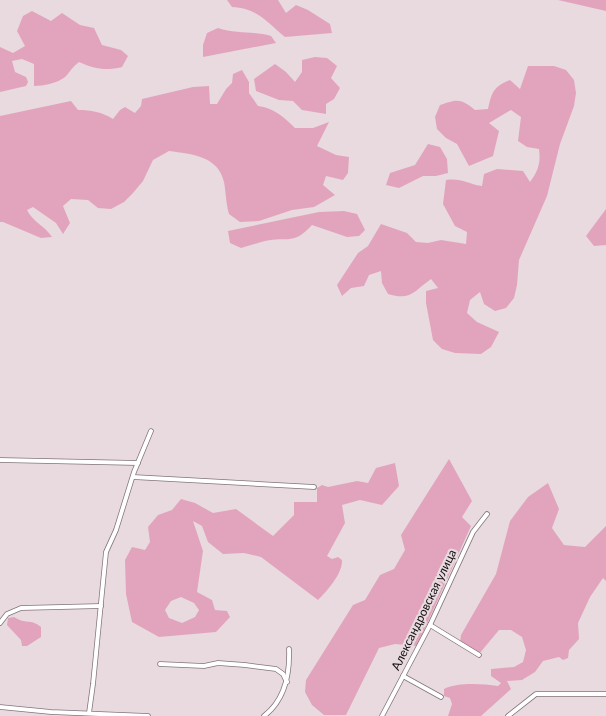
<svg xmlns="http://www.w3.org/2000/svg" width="606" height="716" viewBox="0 0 606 716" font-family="Lato,sans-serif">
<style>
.green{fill:#e2a4bd;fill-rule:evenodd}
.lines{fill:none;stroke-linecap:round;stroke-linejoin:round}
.minor-casing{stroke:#82757a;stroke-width:5.5}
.minor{stroke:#fff;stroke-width:4}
.labels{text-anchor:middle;stroke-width:4.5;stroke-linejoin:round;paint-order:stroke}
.street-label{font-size:12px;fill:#110d0f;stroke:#e8dadf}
</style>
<rect width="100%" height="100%" fill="#e8dadf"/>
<g class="green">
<path d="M 227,0 L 278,0 L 286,13 L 296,5 L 308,10 L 330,24 L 332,33 L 285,37 C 267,22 257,8 232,7 Z"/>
<path d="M 558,0 L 606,0 L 606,11 Z"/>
<path d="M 32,11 L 51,21 L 62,13 L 80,25 L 94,28 L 102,45 L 121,50 L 128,56 L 122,67 C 106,71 94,69 79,62 C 72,67 70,72 65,77 C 58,83 43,86 34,86 L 34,64 L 22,59 L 12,61 L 15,72 L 26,77 L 28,82 L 26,86 L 0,92 L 0,47 L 13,53 L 25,46 L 17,31 L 23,16 Z"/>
<path d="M 218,28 C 236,34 253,31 271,36 L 276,43 L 203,57 L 203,45 L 207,33 Z"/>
<path d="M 315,57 L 327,58 L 337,66 L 331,78 L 340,88 L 334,99 L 326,104 L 326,114 L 302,110 L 293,101 L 279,100 L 256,91 L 254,79 L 275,64 L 286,72 L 295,82 L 302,72 L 302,60 Z"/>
<path d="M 528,66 L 554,66 L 566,70 L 574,80 L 576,93 L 574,106 L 560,144 L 547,196 L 519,260 L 517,285 L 514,298 L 506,308 L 495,311 L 484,304 L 480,292 L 470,300 L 467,313 L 477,322 L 499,332 L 491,347 L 481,354 L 455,353 L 442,349 L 433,340 L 426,303 L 426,291 L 438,288 L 431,279 C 414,291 411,301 388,294 L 382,283 L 381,271 L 369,275 L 364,286 L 351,288 L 342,296 L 337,285 L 358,253 L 368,246 L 381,224 L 407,233 L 416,242 L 428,243 L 441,240 L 466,244 L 467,232 L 455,226 L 443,204 L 446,180 C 462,178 467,184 482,186 L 484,174 L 497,169 L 523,171 L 530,182 C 538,171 541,163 539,149 L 527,147 L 518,141 L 521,117 L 511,110 L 489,123 L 499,131 L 493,156 L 469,166 L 457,144 L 446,138 L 437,129 L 435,117 L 440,105 C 457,99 461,98 475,110 L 488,109 C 492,92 493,87 510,80 L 520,89 Z"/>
<path d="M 242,70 L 249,82 L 249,93 L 258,106 C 274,108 284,117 295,128 L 313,128 L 329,122 L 317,146 L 336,155 L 349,157 L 348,173 L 343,180 L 326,176 L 323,185 L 335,195 L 314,207 L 292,210 L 259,221 L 240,222 L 229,214 C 226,204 226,193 224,182 C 218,156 192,154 169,151 L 153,160 L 143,181 L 133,193 L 124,202 L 111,209 L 98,208 L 88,200 L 71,199 L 63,206 L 70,223 L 63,234 L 56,223 L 33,207 L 27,210 C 33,222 45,226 52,237 L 41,238 L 3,222 L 0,222 L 0,116 L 71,101 L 78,110 C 91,110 102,112 113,119 L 120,110 L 125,107 L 135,113 L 141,106 L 142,99 L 193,87 L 209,86 L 210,104 L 217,104 L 226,89 L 232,83 L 233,74 Z"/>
<path d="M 428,144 L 440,147 L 447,159 L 448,173 L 436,176 L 423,176 L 399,188 L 386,185 L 390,173 L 415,165 Z"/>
<path d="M 606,209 L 606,245 L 594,246 L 586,236 Z"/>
<path d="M 344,211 L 357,214 L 365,230 L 359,236 L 347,237 L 312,225 C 293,246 287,236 265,241 C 257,243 249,246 241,248 L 230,243 L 228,231 L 319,212 Z"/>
<path d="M 449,459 L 472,501 L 462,517 L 471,526 L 417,646 L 395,644 L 379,648 L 346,715 L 324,715 L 312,705 L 305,692 L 306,680 L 353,605 L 365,600 L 380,575 L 394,569 L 405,550 L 401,535 Z"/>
<path d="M 395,463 L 399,486 L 382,505 L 360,500 L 342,505 L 345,523 L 327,556 L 332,559 L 338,557 L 342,560 C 343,573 327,591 318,600 L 261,557 L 244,553 L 223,554 L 208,542 L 202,526 L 193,521 L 203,551 L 197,592 L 212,600 L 215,610 L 227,611 L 230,617 L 216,632 L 159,637 L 132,622 L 126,594 L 125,560 L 132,547 L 145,550 L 150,542 L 148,527 L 158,515 L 172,510 L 181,499 L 195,503 L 213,513 L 236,509 L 273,536 L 294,515 L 294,502 L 317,502 L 317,488 L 322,485 L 328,487 L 357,481 L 368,483 L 376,468 ZM 181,597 L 194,603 L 199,610 L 195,617 L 182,623 L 169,618 L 165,610 L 171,601 Z"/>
<path d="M 548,483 L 559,509 L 552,528 L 564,545 L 585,547 L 606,526 L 606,581 L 603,578 L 590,597 L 578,623 L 579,639 L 569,650 L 568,658 L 563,660 L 559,657 L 543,661 L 535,672 L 522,680 L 507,681 L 511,689 L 481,716 L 448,716 L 452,704 L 450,698 L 444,696 L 444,689 C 459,682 482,684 498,686 L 501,683 L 491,676 L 491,669 L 514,667 L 523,662 L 526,650 L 522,637 L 511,630 L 499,630 L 479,654 L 460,642 L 461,635 L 496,574 L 510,521 L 528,497 Z"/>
<path d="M 14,617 C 26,625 30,618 41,627 L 41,637 L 27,646 L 22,646 L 21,640 L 7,625 L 8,618 Z"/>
</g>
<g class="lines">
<defs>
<g id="minor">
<path d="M 0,460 L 138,463"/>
<path d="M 133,477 L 314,487"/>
<path d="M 0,623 L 7,614 L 21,608 L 101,606"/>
<path d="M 430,625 L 479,655"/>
<path d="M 160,664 L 204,666 L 218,663 L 245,665 L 276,669 L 283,674 L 287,682"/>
<path d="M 403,676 L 441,697"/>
<path d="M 0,707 L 51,712 L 148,716"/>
<path d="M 89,713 L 93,684 L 106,552 L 116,530 L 134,472 L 151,431"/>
<path d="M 264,716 C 285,700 290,675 289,649"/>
<path d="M 382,716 L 430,625 L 473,532 L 487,514"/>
<path d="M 508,716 L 536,694 L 606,694"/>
</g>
</defs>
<use href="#minor" class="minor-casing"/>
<use href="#minor" class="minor"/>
</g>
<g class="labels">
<g class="street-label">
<text transform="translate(424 610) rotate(-64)" y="4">Александровская улица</text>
</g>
</g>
</svg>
